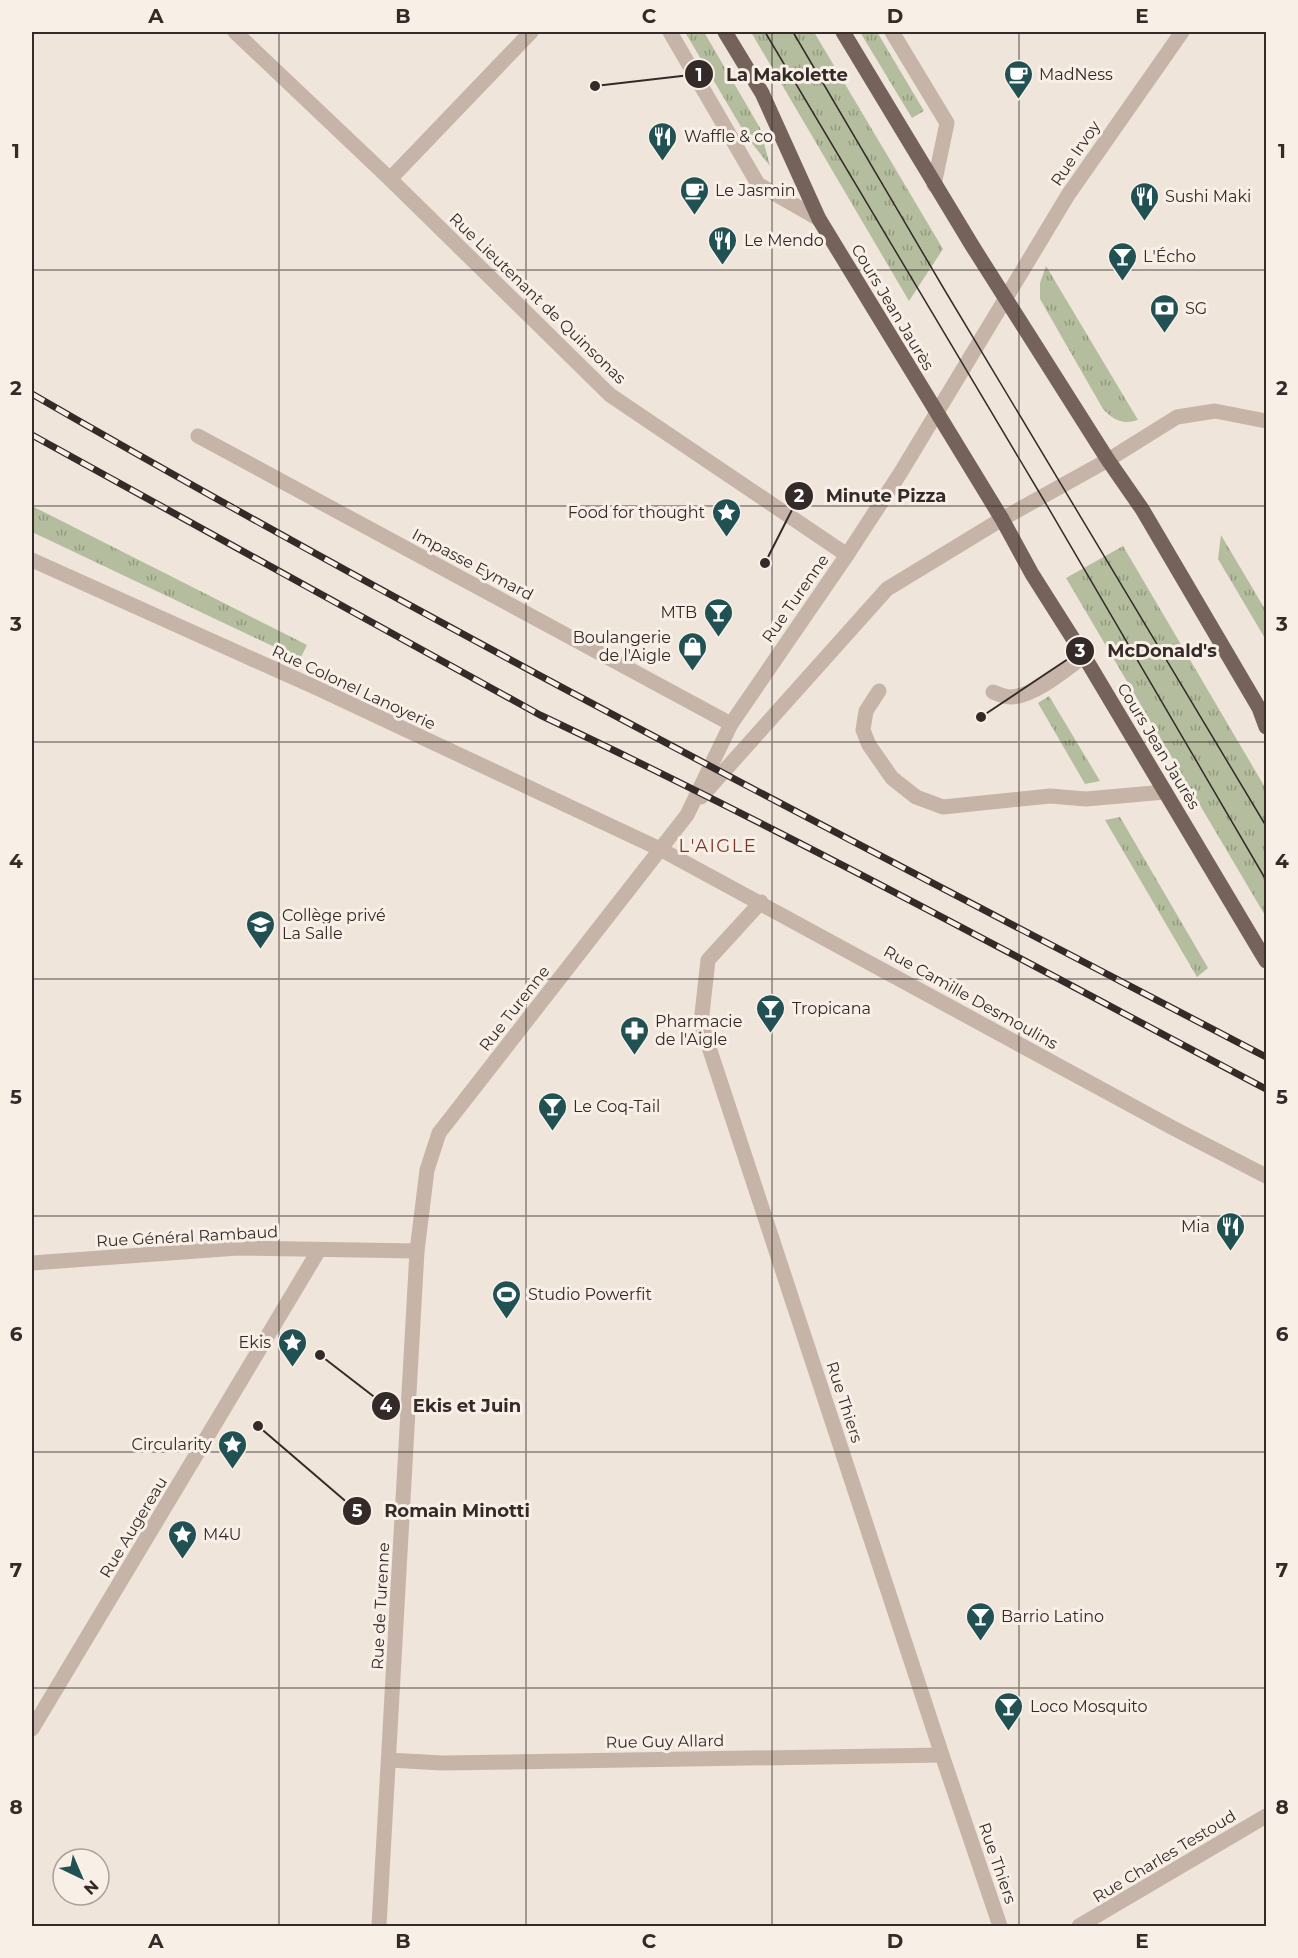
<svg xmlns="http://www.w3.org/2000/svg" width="1298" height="1958" viewBox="0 0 1298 1958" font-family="Montserrat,sans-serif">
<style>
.grass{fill:url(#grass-tufts)}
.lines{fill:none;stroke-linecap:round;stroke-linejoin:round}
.service{stroke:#c6b4a8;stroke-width:15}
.minor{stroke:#c6b4a8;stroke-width:15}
.primary{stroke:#75625a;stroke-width:15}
.tram{stroke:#342b28;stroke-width:1.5}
.rail-casing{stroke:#342b28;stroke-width:7}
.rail{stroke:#f8efe7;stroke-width:4.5;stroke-dasharray:14;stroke-linecap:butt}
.grid{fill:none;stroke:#342b28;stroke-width:1.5;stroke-opacity:0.55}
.labels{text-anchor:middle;stroke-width:6;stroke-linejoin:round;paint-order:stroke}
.poi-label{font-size:16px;fill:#342b28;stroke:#f8efe7;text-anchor:start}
.street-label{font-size:16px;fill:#342b28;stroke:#f8efe7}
.neighbourhood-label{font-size:18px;letter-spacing:1.5px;fill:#7c3728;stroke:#f8efe7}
.leader{fill:none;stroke:#342b28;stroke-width:2}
.callout-dot{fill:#342b28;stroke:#f8efe7;stroke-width:2}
.mark-label{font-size:18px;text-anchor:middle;font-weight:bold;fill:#fff}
.callout-label{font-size:18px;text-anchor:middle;font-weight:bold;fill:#342b28;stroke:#f8efe7;stroke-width:6;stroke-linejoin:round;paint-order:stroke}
.neatline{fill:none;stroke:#342b28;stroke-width:2}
.grid-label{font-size:20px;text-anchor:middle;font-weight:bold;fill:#342b28}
</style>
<defs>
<pattern id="grass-tufts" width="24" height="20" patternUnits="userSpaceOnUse" patternTransform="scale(1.5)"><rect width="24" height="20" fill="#b4bd9d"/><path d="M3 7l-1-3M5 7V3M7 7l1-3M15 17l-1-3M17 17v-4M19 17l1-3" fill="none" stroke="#939a80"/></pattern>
</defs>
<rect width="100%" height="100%" fill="#efe5db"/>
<g class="grass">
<path d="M 685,32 L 704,32 L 760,128 L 770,166 L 747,137 Z"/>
<path d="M 751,32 L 814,32 L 943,249 L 909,301 Z"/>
<path d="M 860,32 L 877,32 L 924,111 L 912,118 Z"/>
<path d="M 1046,266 L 1138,420 C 1122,425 1114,420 1103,409 L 1040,299 L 1040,283 Z"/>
<path d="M 32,506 L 307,645 L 300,659 L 32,532 Z"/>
<path d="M 1221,535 L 1266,611 L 1266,640 L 1218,559 Z"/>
<path d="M 1123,546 L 1266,789 L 1266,917 L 1066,578 Z"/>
<path d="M 1049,696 L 1100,781 L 1085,784 L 1038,703 Z"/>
<path d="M 1120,817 L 1208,968 L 1197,977 L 1105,820 Z"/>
</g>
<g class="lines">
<g class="service">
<path d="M 198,436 L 731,724"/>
<path d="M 879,691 L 866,711 L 863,730 L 869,745 L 892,778 L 916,797 L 943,807 L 1050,796 L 1086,799 L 1165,792"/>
<path d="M 993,692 C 998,694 1005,697 1011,697 C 1035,696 1065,670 1084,656"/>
</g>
<g class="minor">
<path d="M 235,32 L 390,179 L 610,395 L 847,555"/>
<path d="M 670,32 L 758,184 L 819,219"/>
<path d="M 892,32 L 947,123 L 934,185"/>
<path d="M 390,179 L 531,32"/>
<path d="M 32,560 L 319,689 L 660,849 L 1173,1128 L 1266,1176"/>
<path d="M 701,797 L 887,589 L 1002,519 L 1108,460 L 1177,417 L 1215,411 L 1266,421"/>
<path d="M 761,902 L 708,960 L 701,1023 L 942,1755 L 1000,1926"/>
<path d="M 32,1263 L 238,1248 L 417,1251"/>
<path d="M 32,1729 L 319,1250"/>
<path d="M 389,1760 L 442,1763 L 942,1755"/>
<path d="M 379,1926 L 417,1251 L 427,1170 L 439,1133 L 687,815 L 731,724 L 847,555 L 901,472 L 1068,195 L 1182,32"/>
<path d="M 1079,1926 L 1266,1816"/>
</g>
<g class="primary">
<path d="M 725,32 L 762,93 L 819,219 L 1002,519 L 1032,574 L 1084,656 L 1266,961"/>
<path d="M 843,32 L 973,247 L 1108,460 L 1142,509 L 1259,708 L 1266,727"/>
</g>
<g class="tram">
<path d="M 765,32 L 1042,497 L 1266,880"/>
<path d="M 793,32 L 944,289 L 1266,826"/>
</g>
<defs>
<g id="rail">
<path d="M 32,394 C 436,627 852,841 1266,1057"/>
<path d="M 32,435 L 540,715 C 786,831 1026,962 1266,1089"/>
</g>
</defs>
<use href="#rail" class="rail-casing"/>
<use href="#rail" class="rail"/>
</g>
<path class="grid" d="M 279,32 L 279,1926M 526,32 L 526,1926M 772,32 L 772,1926M 1019,32 L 1019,1926M 32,270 L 1266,270M 32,506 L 1266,506M 32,742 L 1266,742M 32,979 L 1266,979M 32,1216 L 1266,1216M 32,1452 L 1266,1452M 32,1688 L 1266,1688"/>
<defs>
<symbol id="cafe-pin" viewBox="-11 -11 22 30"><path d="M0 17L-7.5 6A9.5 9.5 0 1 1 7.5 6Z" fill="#215152" stroke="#f8efe7"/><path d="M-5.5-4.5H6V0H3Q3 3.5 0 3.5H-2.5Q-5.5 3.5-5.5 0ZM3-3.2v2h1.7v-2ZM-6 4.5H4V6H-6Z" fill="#fff"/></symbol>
<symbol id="restaurant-pin" viewBox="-11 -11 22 30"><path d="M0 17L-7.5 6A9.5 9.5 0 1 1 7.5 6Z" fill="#215152" stroke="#f8efe7"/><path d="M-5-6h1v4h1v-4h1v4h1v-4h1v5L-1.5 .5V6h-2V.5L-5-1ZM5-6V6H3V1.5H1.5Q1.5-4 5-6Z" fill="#fff"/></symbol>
<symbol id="bar-pin" viewBox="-11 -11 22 30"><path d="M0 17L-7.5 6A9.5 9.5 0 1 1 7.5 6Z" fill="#215152" stroke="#f8efe7"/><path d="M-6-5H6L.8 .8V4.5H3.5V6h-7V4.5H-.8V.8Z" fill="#fff"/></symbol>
<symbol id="bank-pin" viewBox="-11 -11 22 30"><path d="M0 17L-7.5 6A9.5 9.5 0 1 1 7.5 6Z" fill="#215152" stroke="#f8efe7"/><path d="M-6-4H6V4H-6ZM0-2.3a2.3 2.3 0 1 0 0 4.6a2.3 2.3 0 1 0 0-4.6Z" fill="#fff"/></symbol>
<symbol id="sight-pin" viewBox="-11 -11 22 30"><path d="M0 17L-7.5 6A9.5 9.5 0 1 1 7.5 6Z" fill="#215152" stroke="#f8efe7"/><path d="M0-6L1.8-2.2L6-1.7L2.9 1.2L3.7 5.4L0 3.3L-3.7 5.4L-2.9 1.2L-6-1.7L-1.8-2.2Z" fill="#fff"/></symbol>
<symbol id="shop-pin" viewBox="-11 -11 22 30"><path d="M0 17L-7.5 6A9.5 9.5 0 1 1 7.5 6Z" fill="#215152" stroke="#f8efe7"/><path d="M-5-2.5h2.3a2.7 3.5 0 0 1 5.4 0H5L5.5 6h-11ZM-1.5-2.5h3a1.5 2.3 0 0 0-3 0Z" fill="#fff"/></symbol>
<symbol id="school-pin" viewBox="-11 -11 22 30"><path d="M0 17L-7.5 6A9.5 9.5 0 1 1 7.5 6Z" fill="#215152" stroke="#f8efe7"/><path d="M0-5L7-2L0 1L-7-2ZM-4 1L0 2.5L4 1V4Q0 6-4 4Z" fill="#fff"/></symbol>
<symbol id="pharmacy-pin" viewBox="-11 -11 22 30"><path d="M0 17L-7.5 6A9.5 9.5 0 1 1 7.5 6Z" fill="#215152" stroke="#f8efe7"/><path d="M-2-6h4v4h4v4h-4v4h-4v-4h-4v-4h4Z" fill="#fff"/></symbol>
<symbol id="stadium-pin" viewBox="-11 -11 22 30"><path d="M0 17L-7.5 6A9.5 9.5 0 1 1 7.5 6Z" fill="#215152" stroke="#f8efe7"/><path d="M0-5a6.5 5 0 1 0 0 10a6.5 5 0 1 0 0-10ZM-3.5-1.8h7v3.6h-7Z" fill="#fff"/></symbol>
</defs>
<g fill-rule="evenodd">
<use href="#cafe-pin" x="1002" y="58" width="33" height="45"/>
<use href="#restaurant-pin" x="646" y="120" width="33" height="45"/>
<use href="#cafe-pin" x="678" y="174" width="33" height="45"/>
<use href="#restaurant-pin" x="1128" y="180" width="33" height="45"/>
<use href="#restaurant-pin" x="706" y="224" width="33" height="45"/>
<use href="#bar-pin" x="1106" y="240" width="33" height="45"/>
<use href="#bank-pin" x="1148" y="292" width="33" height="45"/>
<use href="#sight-pin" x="710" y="496" width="33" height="45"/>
<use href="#bar-pin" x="702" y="596" width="33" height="45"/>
<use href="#shop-pin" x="676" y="630" width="33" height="45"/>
<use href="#school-pin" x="244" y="908" width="33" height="45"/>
<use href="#bar-pin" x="754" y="992" width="33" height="45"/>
<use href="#pharmacy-pin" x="618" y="1014" width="33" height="45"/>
<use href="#bar-pin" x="536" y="1090" width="33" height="45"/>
<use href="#restaurant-pin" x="1214" y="1210" width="33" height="45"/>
<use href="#stadium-pin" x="490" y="1278" width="33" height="45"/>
<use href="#sight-pin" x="276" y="1326" width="33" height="45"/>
<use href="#sight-pin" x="216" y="1428" width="33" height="45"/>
<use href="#sight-pin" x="166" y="1518" width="33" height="45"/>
<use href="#bar-pin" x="964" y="1600" width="33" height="45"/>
<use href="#bar-pin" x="992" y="1690" width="33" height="45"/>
</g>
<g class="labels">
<g class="poi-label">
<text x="1039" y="80">MadNess</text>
<text x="684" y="142">Waffle &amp; co</text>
<text x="715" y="196">Le Jasmin</text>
<text x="1165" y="202">Sushi Maki</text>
<text x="744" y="246">Le Mendo</text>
<text x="1143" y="262">L'Écho</text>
<text x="1185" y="314">SG</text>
<text x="705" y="518" text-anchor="end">Food for thought</text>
<text x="697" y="618" text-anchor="end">MTB</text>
<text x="671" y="643" text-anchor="end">Boulangerie<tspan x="671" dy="18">de l'Aigle</tspan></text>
<text x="282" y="921">Collège privé<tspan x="282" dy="18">La Salle</tspan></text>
<text x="792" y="1014">Tropicana</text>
<text x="655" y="1027">Pharmacie<tspan x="655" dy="18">de l'Aigle</tspan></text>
<text x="573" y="1112">Le Coq-Tail</text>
<text x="1210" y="1232" text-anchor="end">Mia</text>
<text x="528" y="1300">Studio Powerfit</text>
<text x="271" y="1348" text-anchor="end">Ekis</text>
<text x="212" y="1450" text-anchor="end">Circularity</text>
<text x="203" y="1540">M4U</text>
<text x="1001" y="1622">Barrio Latino</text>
<text x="1030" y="1712">Loco Mosquito</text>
</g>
<g class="street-label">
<text transform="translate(1075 153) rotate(-56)" y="6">Rue Irvoy</text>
<text transform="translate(538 298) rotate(44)" y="6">Rue Lieutenant de Quinsonas</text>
<text transform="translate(893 307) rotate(59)" y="6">Cours Jean Jaurès</text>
<text transform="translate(473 564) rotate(28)" y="6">Impasse Eymard</text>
<text transform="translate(795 598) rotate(-55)" y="6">Rue Turenne</text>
<text transform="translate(354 687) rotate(25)" y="6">Rue Colonel Lanoyerie</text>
<text transform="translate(1159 746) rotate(59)" y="6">Cours Jean Jaurès</text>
<text transform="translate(971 997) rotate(29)" y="6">Rue Camille Desmoulins</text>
<text transform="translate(514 1008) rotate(-52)" y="6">Rue Turenne</text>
<text transform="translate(187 1236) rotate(-3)" y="6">Rue Général Rambaud</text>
<text transform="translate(845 1402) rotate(72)" y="6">Rue Thiers</text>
<text transform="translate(133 1527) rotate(-59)" y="6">Rue Augereau</text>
<text transform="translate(380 1606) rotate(-87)" y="6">Rue de Turenne</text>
<text transform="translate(665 1741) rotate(-1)" y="6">Rue Guy Allard</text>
<text transform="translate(1164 1856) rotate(-31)" y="6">Rue Charles Testoud</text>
<text transform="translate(998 1863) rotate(71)" y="6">Rue Thiers</text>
</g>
<g class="neighbourhood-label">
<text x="718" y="852">L'AIGLE</text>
</g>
</g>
<path class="leader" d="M595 86L699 74M765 563L799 496M981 717L1080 651M320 1355L386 1406M258 1426L357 1511"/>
<g class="callout-dot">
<circle cx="595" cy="86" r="6"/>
<circle cx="765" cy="563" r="6"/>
<circle cx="981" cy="717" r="6"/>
<circle cx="320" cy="1355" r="6"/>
<circle cx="258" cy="1426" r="6"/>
<circle cx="699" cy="74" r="15"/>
<circle cx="799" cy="496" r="15"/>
<circle cx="1080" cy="651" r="15"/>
<circle cx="386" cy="1406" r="15"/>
<circle cx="357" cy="1511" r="15"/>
</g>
<g class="mark-label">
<text x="699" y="81">1</text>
<text x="799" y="502">2</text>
<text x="1080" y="657">3</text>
<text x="386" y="1412">4</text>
<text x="357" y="1517">5</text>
</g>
<g class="callout-label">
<text x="787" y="81">La Makolette</text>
<text x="886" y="502">Minute Pizza</text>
<text x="1162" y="657">McDonald's</text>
<text x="467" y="1412">Ekis et Juin</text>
<text x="457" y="1517">Romain Minotti</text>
</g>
<rect width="1298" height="1958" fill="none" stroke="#f8efe7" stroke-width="66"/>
<g transform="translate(81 1877) rotate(136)"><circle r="28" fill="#f8efe7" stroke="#aaa19b" stroke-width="1.5"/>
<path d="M0-4.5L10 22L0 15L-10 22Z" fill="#215152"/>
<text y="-9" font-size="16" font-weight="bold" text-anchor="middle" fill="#342b28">N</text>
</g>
<rect x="33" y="33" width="1232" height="1892" class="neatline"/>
<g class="grid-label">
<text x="156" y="23">A</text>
<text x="403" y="23">B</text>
<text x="649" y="23">C</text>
<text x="895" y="23">D</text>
<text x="1142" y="23">E</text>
<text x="16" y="158">1</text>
<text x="1282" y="158">1</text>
<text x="16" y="395">2</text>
<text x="1282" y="395">2</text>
<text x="16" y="631">3</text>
<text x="1282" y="631">3</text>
<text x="16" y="868">4</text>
<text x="1282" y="868">4</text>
<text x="16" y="1104">5</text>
<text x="1282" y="1104">5</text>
<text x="16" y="1341">6</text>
<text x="1282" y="1341">6</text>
<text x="16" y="1577">7</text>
<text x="1282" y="1577">7</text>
<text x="16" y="1814">8</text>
<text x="1282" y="1814">8</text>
<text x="156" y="1948">A</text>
<text x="403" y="1948">B</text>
<text x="649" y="1948">C</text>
<text x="895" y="1948">D</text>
<text x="1142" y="1948">E</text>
</g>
</svg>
